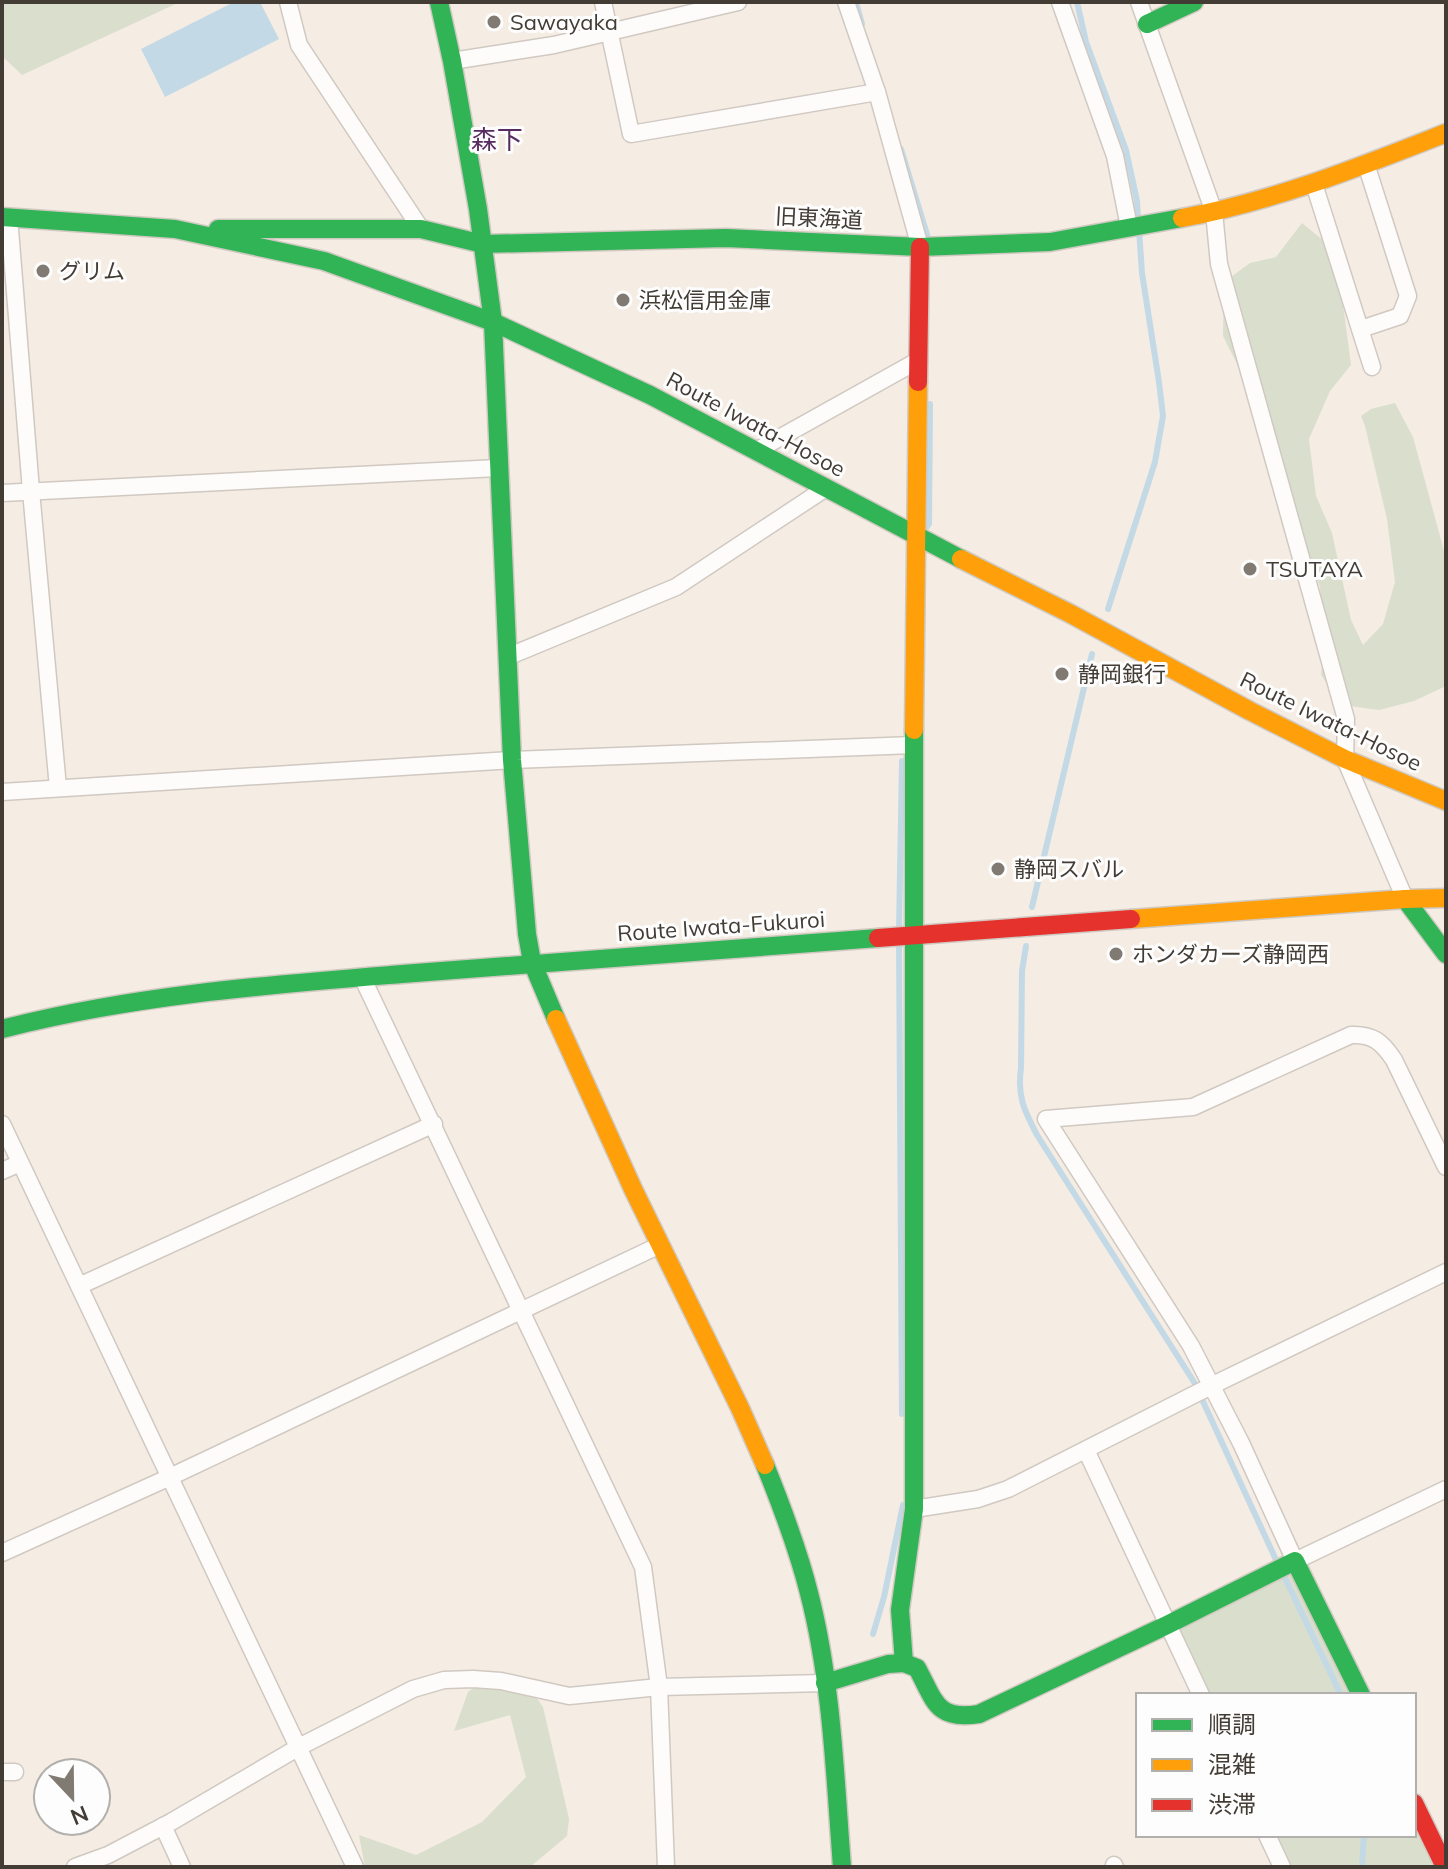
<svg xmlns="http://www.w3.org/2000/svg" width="1448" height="1869" viewBox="0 0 1448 1869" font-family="Mulish,'Noto Sans JP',sans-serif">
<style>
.green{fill:#d9dfcc}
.water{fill:#c4d9e6}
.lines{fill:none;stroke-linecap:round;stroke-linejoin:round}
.stream{stroke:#c4d9e6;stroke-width:6}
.street-casing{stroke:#d0c9c2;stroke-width:19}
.fast-casing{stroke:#d0c9c2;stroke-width:21}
.slow-casing{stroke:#d0c9c2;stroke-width:21}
.jam-casing{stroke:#d0c9c2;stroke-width:21}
.street{stroke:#fefcfb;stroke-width:16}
.fast{stroke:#30b455;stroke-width:18}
.slow{stroke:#ff9f0a;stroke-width:18}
.jam{stroke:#e5322d;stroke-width:18}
.poi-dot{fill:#817a72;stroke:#fdfdfd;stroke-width:3}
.labels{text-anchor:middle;stroke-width:6;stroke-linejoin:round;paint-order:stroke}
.poi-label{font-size:22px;fill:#423c35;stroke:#fdfdfd;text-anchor:start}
.street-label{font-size:22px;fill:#423c35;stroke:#fdfdfd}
.quarter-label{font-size:26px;fill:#572b60;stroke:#fdfdfd}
</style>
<rect width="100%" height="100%" fill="#f5ece3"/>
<g class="green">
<path d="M 2,2 L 180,2 L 22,75 L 2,56 Z"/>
<path d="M 1302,223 L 1336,251 L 1351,365 L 1330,391 L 1309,439 L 1316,496 L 1332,533 L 1351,620 L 1363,645 L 1383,624 L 1395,582 L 1387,519 L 1365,426 L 1361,416 L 1371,409 L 1395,403 L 1413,437 L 1446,558 L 1446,686 L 1414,701 L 1379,710 L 1342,705 L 1321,675 L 1324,641 L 1320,587 L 1259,408 L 1223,336 L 1224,282 L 1250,263 L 1276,257 Z"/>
<path d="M 1295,1561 L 1361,1695 L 1201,1695 L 1167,1625 Z"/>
<path d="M 484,1680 L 530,1688 L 543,1707 L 569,1819 L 567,1836 L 530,1867 L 365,1867 L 359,1835 L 416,1855 L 482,1822 L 526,1777 L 510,1715 L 454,1731 L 468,1692 Z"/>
<path d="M 1414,1803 L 1445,1867 L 1282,1867 L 1267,1835 L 1414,1835 Z"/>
</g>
<path class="water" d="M 234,2 L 260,2 L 279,39 L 165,97 L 141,49 Z"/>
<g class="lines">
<g class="stream">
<path d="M 856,2 L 862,24"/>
<path d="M 1077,2 L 1086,42 L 1126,150 L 1137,201 L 1138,219"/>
<path d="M 901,149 L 929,241"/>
<path d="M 926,528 L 929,524 L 930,404"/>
<path d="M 1108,609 L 1155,462 L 1163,416 L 1159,382 L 1142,273 L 1139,230"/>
<path d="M 1032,907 L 1092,654"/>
<path d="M 899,930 L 902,761"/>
<path d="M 899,941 L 902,1414"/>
<path d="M 1026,946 L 1022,971 L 1021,1068 C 1017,1096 1024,1110 1037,1135 L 1194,1382 L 1277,1562"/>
<path d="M 1282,1572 L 1341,1695"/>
<path d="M 873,1634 L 884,1597 L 903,1505"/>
<path d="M 1362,1867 L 1364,1835"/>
</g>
<defs>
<g id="street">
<path d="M 288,2 L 299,45 L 421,229"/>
<path d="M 603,2 L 631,134 L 877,92"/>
<path d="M 846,2 L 877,92 L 920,247"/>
<path d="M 1060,2 L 1115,156 L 1129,227"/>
<path d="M 1139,2 L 1214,212 L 1219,264 L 1346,719 L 1345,759 L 1405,899"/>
<path d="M 452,61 L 554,45 L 738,2"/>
<path d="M 1314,184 L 1372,367"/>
<path d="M 9,217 L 31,491 L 58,788"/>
<path d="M 1361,329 L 1400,316 L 1408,296 L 1366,164"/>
<path d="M 756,451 L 919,360"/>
<path d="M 2,493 L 498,468"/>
<path d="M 507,657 L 676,587 L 826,488"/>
<path d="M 2,792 L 512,760 L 914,745"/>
<path d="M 362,977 L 643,1567 L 659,1687 L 666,1867"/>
<path d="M 2,1124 L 355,1867"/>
<path d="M 1446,1167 L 1394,1060 C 1382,1042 1373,1034 1351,1035 L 1193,1107 L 1046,1119 L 1191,1346 L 1241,1443 L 1295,1561 L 1446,1489"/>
<path d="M 2,1171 L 20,1163"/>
<path d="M 79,1286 L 434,1124"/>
<path d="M 1086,1450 L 1201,1695"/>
<path d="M 914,1509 L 978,1499 L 1008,1489 L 1213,1385 L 1446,1272"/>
<path d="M 2,1553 L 170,1477 L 660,1245"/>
<path d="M 2,1772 L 15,1772"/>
<path d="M 163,1826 L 182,1867"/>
<path d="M 1267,1835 L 1282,1867"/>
<path d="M 1114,1865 L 1115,1867"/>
<path d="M 75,1867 L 108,1855 L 171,1822 L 299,1747 L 413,1689 L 444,1680 L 473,1679 L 501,1681 L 569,1696 L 659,1687 L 825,1683"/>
</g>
<g id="fast">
<path d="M 439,2 L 452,61 L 478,209 L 493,322 L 512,760 L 527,934 L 532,962 L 556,1019"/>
<path d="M 1147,24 L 1194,2"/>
<path d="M 2,217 L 175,229 L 324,261 L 493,322 L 650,395 L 961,559"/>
<path d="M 218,229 L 421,229 L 483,244 L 726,238 L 920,247 L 1050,242 L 1182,218"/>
<path d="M 1405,899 L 1446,954"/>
<path d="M 2,1029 C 134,995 267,985 402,974 C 561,961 720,950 878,938"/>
<path d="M 765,1465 C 782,1507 798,1549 809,1593 C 832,1682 835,1776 842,1867"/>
<path d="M 904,1663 L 900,1610 L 914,1509 L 914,730"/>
<path d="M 825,1683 L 888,1664 L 904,1663 L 917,1668 C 935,1701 936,1721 979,1714 L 1167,1625 L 1295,1561 L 1361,1695"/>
</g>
<g id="slow">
<path d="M 1182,218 C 1275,201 1359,167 1446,133"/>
<path d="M 961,559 L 1071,614 L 1250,711 L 1345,759 L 1446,801"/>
<path d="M 914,730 L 918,382"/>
<path d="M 1131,919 L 1405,899 L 1446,898"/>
<path d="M 556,1019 L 633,1189 L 740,1408 L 765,1465"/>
</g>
<g id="jam">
<path d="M 918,382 L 920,247"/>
<path d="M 878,938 L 1131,919"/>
<path d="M 1414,1803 L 1445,1867"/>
</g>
</defs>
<use href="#street" class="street-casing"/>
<use href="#fast" class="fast-casing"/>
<use href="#slow" class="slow-casing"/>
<use href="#jam" class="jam-casing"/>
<use href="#street" class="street"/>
<use href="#fast" class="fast"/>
<use href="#slow" class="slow"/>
<use href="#jam" class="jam"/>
</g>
<g class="poi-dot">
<circle cx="494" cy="22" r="8"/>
<circle cx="43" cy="271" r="8"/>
<circle cx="623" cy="300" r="8"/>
<circle cx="1250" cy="569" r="8"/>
<circle cx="1062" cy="674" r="8"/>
<circle cx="998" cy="869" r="8"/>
<circle cx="1116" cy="954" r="8"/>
</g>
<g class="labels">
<g class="poi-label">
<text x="510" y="30">Sawayaka</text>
<text x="59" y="279">グリム</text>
<text x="639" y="308">浜松信用金庫</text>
<text x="1266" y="577">TSUTAYA</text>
<text x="1078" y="682">静岡銀行</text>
<text x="1014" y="877">静岡スバル</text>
<text x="1132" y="962">ホンダカーズ静岡西</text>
</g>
<g class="street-label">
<text transform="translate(819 218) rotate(3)" y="8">旧東海道</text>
<text transform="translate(756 424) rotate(28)" y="8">Route Iwata-Hosoe</text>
<text transform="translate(1331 721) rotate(26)" y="8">Route Iwata-Hosoe</text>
<text transform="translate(721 926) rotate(-4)" y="8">Route Iwata-Fukuroi</text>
</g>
<g class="quarter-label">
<text x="497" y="149">森下</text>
</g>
</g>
<rect width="1448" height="1869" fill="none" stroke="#423c35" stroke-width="8"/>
<rect x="1136" y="1693" width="280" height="144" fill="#fdfdfd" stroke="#b2b0ad" stroke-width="2"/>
<rect x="1152" y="1719" width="40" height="12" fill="#30b455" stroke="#b2b0ad" stroke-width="2"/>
<text x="1208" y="1733" font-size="24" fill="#423c35">順調</text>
<rect x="1152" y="1759" width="40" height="12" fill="#ff9f0a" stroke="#b2b0ad" stroke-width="2"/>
<text x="1208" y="1773" font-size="24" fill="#423c35">混雑</text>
<rect x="1152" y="1799" width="40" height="12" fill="#e5322d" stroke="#b2b0ad" stroke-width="2"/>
<text x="1208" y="1813" font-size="24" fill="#423c35">渋滞</text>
<g transform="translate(72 1797) rotate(158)"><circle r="38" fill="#fdfdfd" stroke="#b2b0ad" stroke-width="2"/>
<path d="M0-6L14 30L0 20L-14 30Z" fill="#817a72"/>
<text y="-12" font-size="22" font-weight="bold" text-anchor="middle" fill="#423c35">N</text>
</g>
</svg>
